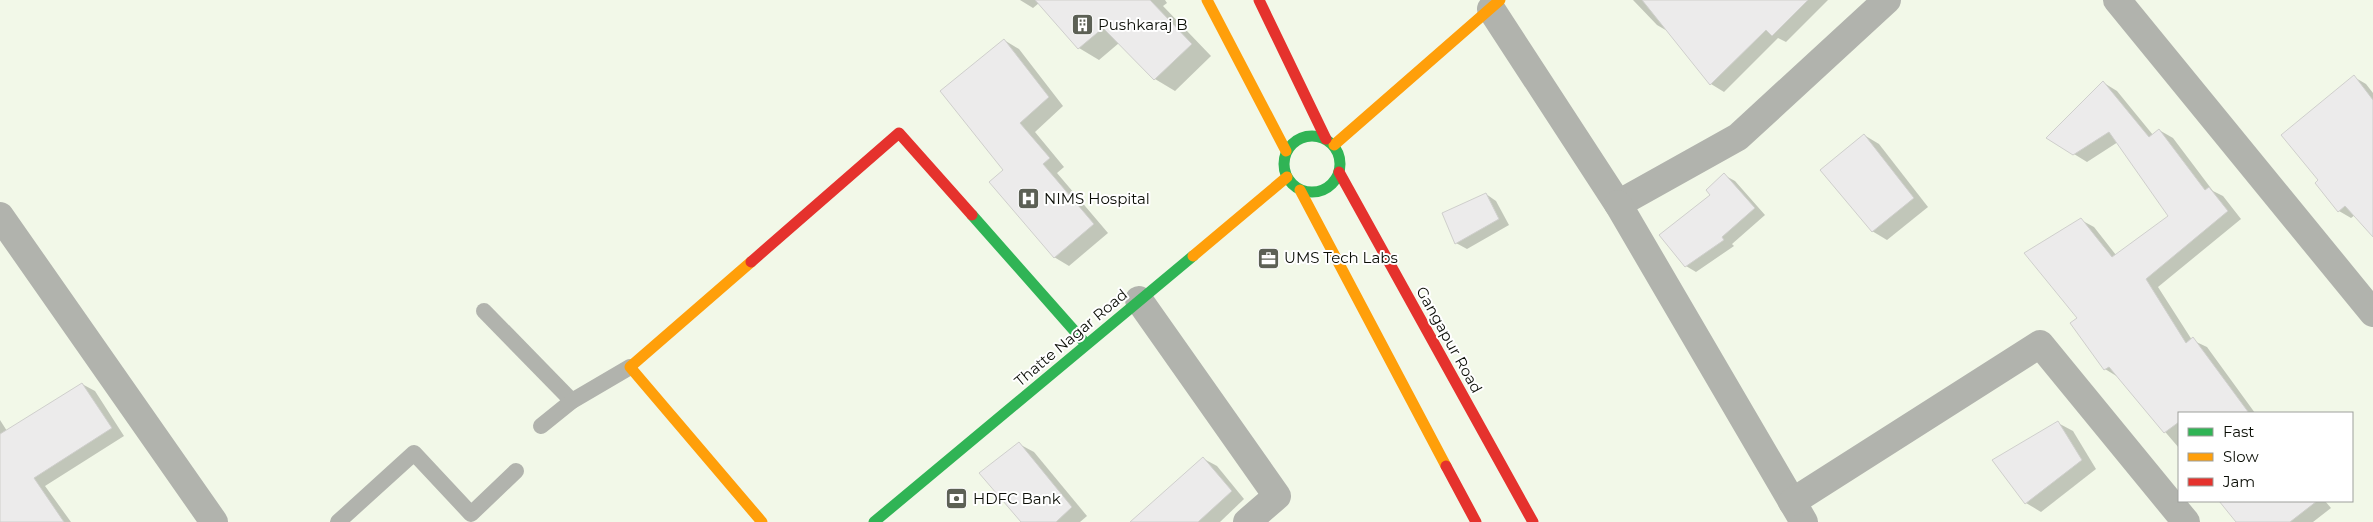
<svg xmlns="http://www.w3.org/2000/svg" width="2373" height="522" viewBox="0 0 2373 522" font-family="Montserrat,sans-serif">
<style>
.shadow{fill:#0003}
.building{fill:#ecebeb;stroke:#cfcfcc}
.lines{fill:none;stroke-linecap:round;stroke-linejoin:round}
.lane{stroke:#b1b3ad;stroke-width:16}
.street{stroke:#b1b3ad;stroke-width:28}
.fast{stroke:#30b455;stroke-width:11}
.slow{stroke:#ff9f0a;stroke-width:11}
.jam{stroke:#e5322d;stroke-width:11}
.labels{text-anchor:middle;stroke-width:4;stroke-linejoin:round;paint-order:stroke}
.poi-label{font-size:15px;fill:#0b0e06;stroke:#fff;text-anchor:start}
.street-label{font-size:15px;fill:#0b0e06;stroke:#fff}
</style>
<rect width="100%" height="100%" fill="#f2f8e8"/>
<g class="shadow">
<path d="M 1020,0 L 1165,0 L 1167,3 L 1163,6 L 1211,56 L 1175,91 L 1155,79 L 1119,43 L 1099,60 L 1079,48 L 1039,3 L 1033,8 Z"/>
<path d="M 1633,0 L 1828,0 L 1786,42 L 1778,38 L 1724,92 L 1711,84 L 1669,32 L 1657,25 Z"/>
<path d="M 1004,40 L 1019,49 L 1063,106 L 1035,132 L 1064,167 L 1057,173 L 1108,233 L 1069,266 L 1054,257 L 1005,170 Z"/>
<path d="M 2354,77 L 2366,84 L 2373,93 L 2373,235 L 2355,215 L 2351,218 L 2339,211 L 2320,180 Z"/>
<path d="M 2104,83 L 2117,91 L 2153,135 L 2159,130 L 2173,138 L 2213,191 L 2223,196 L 2241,219 L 2158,287 L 2192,340 L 2207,347 L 2255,413 L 2179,413 L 2179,448 L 2118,377 L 2105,369 L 2079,319 L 2081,220 L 2094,227 L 2116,255 L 2170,217 L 2118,142 L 2087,162 L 2074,154 Z"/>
<path d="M 1864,135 L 1879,144 L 1928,207 L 1887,240 L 1872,231 Z"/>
<path d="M 1724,175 L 1735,181 L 1765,215 L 1732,244 L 1734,246 L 1696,272 L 1686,266 L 1712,195 Z"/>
<path d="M 1486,194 L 1496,201 L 1509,225 L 1467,249 L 1456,243 Z"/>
<path d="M 82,384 L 95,391 L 124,436 L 45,486 L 71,522 L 0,522 L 0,420 L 7,431 Z"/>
<path d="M 2058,423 L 2073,431 L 2096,469 L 2041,512 L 2026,503 L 1994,460 Z"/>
<path d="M 1019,444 L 1034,452 L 1087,516 L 1080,522 L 1023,522 Z"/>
<path d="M 1204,459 L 1217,466 L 1244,499 L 1220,522 L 1131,522 Z"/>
<path d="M 2221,501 L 2325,501 L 2331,508 L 2313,522 L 2238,522 Z"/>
</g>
<g class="building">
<path d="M 1035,0 L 1150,0 L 1192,44 L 1154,80 L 1103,28 L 1078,49 Z"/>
<path d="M 1642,0 L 1808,0 L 1772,36 L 1766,30 L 1710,85 Z"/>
<path d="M 1004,39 L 1049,97 L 1020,123 L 1050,158 L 1043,164 L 1094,224 L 1054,258 L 989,182 L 1003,170 L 940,91 Z"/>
<path d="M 2354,75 L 2373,100 L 2373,237 L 2345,206 L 2338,212 L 2315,183 L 2318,180 L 2281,135 Z"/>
<path d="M 2103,81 L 2149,137 L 2159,129 L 2205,190 L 2209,187 L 2228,211 L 2146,279 L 2186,343 L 2193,337 L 2249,413 L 2179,413 L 2179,422 L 2164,433 L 2109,367 L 2104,370 L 2070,323 L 2077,318 L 2024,253 L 2081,218 L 2112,257 L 2168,216 L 2109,132 L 2073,155 L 2046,138 Z"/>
<path d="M 1864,134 L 1914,198 L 1872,232 L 1820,170 Z"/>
<path d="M 1724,173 L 1755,208 L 1722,237 L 1724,240 L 1685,267 L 1659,235 L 1710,195 L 1706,190 Z"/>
<path d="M 1486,193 L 1499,219 L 1455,244 L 1442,213 Z"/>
<path d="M 82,383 L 112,428 L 34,478 L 64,522 L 0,522 L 0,434 Z"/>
<path d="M 2058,421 L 2082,460 L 2025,504 L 1992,460 Z"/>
<path d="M 1019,442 L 1072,507 L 1056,522 L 1021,522 L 979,473 Z"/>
<path d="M 1203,457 L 1232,491 L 1198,522 L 1130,522 Z"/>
<path d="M 2219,501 L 2317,501 L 2290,522 L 2236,522 Z"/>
</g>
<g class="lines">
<g class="lane">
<path d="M 484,311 L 572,401"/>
<path d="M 541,426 L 572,401 L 630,367"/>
<path d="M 338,522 L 414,453 L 471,514 L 516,471"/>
</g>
<g class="street">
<path d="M 2117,0 L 2373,313"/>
<path d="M 1491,9 L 1618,204 L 1738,137 L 1887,0"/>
<path d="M 1618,204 L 1804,522"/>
<path d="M 0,216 L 214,522"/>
<path d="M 1139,300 L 1277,496 L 1247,522"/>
<path d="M 1792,502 L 2040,344 L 2186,522"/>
</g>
<g class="fast">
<circle cx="1312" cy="164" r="28"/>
<path d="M 972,215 L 1086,344"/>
<path d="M 874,522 L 1193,256"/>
</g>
<g class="slow">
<path d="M 1207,0 L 1286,151"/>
<path d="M 1334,145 L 1500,0"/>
<path d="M 1300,190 L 1446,466"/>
<path d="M 1193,256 L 1287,177"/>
<path d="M 751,262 L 630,367 L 762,522"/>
</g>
<g class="jam">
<path d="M 1259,0 L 1326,139"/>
<path d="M 1339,172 L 1533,522"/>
<path d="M 751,262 L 899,133 L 972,215"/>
<path d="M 1446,466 L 1476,522"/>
</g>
</g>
<defs>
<symbol id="building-square" viewBox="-11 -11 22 22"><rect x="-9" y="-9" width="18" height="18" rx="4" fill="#5c6055" stroke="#fff"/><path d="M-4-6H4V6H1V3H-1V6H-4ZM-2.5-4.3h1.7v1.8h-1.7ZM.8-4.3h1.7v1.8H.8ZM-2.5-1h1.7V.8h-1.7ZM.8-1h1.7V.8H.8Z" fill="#fff"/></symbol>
<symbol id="hospital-square" viewBox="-11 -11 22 22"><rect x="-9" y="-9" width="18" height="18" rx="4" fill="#5c6055" stroke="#fff"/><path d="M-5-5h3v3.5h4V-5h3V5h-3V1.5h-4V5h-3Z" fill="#fff"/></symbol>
<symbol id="office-square" viewBox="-11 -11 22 22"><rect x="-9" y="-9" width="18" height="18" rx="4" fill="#5c6055" stroke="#fff"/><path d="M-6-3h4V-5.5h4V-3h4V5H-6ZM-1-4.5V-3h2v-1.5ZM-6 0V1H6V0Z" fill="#fff"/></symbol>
<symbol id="bank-square" viewBox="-11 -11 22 22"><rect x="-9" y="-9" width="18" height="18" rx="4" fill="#5c6055" stroke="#fff"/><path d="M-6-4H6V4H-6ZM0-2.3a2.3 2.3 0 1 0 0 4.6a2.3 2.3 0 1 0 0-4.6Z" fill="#fff"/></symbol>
</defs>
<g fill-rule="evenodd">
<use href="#building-square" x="1070" y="12" width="25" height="25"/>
<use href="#hospital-square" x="1016" y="186" width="25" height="25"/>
<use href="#office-square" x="1256" y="246" width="25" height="25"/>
<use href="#bank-square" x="944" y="486" width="25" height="25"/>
</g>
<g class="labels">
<g class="poi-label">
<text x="1098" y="30">Pushkaraj B</text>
<text x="1044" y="204">NIMS Hospital</text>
<text x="1284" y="263">UMS Tech Labs</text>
<text x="973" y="504">HDFC Bank</text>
</g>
<g class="street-label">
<text transform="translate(1071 338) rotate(-40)" y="5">Thatte Nagar Road</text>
<text transform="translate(1449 340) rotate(61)" y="5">Gangapur Road</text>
</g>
</g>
<rect x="2178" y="412" width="175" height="90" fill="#ffffff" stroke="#9d9f9b"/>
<rect x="2188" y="428" width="25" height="8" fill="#30b455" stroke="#9d9f9b"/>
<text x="2223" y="437" font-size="15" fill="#0b0e06">Fast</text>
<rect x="2188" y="453" width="25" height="8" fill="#ff9f0a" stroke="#9d9f9b"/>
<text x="2223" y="462" font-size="15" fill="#0b0e06">Slow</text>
<rect x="2188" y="478" width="25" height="8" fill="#e5322d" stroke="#9d9f9b"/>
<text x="2223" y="487" font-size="15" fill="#0b0e06">Jam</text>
</svg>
